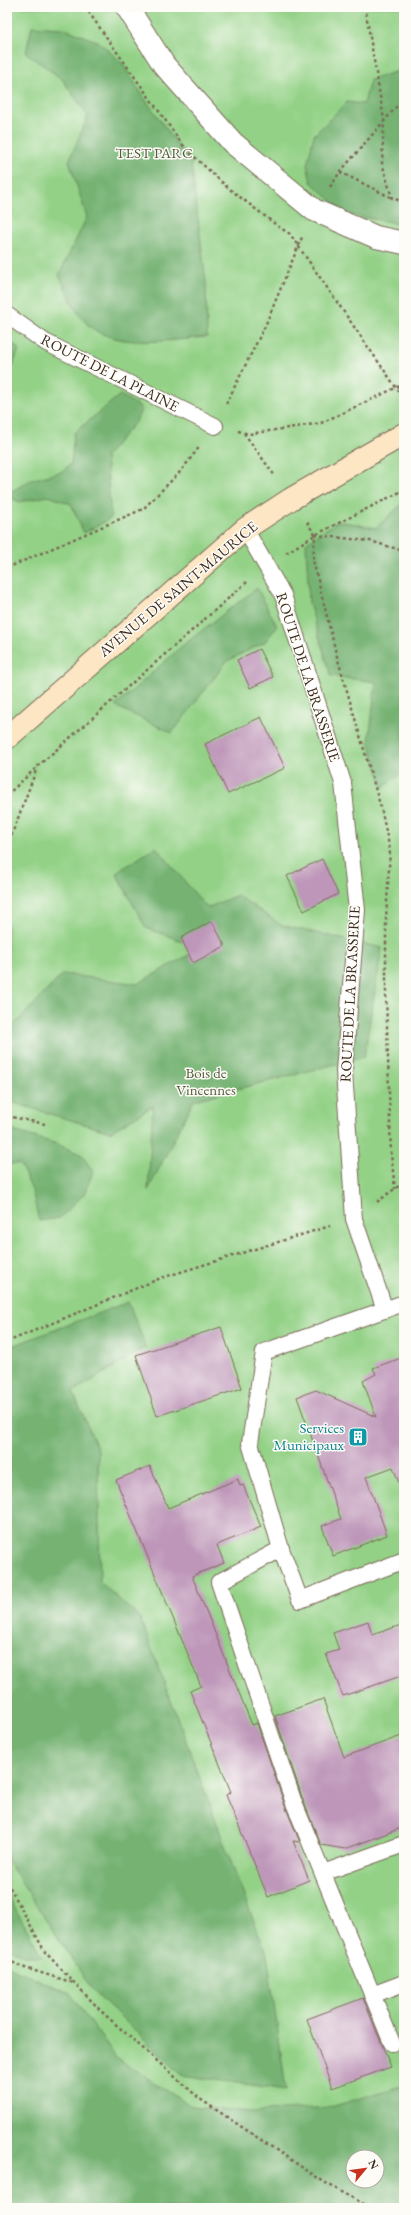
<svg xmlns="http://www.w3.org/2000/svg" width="411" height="2215" viewBox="0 0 411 2215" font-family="'EB Garamond',serif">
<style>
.green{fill:#93d186;stroke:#677e52;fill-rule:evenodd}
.forest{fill:#76b373;stroke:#586e48;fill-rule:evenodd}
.building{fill:#be96b9}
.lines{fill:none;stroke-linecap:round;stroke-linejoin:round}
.service-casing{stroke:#7a6a57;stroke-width:18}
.pedestrian-casing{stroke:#7a6a57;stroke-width:24}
.secondary-casing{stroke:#7a6a57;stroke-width:24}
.path{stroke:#7a6a57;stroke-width:2.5;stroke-dasharray:3 3;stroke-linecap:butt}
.service{stroke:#fff;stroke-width:16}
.pedestrian{stroke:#fff;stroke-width:22}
.secondary{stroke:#fce6c4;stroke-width:22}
.labels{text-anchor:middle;stroke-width:3;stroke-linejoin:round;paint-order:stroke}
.park-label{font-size:15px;fill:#555c3d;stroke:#fdfcf7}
.street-label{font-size:15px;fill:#3b2a1e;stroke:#fdfcf7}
.culture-label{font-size:15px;fill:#0d838f;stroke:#fdfcf7;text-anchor:end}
</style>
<rect width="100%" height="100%" fill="#fdfcf7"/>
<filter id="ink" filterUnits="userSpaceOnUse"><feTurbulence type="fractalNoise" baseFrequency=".025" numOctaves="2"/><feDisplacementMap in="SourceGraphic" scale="8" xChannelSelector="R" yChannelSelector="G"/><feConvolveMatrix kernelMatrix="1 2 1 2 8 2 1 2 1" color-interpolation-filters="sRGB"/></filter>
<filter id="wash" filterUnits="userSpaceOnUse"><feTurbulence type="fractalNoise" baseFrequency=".012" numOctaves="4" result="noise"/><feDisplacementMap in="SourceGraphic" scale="16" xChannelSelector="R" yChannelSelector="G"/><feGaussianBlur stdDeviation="0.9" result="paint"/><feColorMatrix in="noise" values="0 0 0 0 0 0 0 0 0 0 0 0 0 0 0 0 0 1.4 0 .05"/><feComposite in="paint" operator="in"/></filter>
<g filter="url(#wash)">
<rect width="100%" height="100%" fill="#efe0c1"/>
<path class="green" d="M 7,7 L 404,7 L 404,2208 L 7,2208 ZM 353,2157 L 377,2157 L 377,2181 L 353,2181 Z"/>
<g class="forest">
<path d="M 32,26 L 63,28 L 99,42 L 122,63 L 145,99 L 191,163 L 206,282 L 207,337 C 172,340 110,351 84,321 C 74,310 66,288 59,275 L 87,217 L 69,161 L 88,116 L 62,79 L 26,53 Z"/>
<path d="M 404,69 L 404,228 L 391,222 L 346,214 L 311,182 L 307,165 L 314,135 L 347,102 L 364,104 L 370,80 Z"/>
<path d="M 7,339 L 19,349 L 11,371 L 7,373 Z"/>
<path d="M 120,395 L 142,408 L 136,421 L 106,456 L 111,518 L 84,533 L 71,504 L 48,496 L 19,502 L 7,496 L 7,494 L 31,480 L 61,472 L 71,464 L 74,433 Z"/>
<path d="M 404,502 L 404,772 L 383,787 L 369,741 L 376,682 L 331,676 L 309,603 L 306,543 L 338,521 L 376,528 Z"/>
<path d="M 257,588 L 277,626 L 265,642 L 227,661 L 172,733 L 115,706 L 182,646 Z"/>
<path d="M 156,847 L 207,908 L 237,895 L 281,925 L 382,948 L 364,1057 L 194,1100 L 148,1190 L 153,1106 L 110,1132 L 11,1102 L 7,1032 L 63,974 L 137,984 L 201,948 L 146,928 L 116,873 Z"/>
<path d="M 7,1129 L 57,1144 L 82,1155 L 93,1172 L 84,1194 L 60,1218 L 39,1221 L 32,1190 L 20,1164 L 7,1164 Z"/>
<path d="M 128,1302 L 146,1347 L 73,1392 L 98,1450 L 100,1582 L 140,1618 L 242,1891 L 267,1954 L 286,2090 L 181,2075 L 91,1988 L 7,1860 L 7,1348 Z"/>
<path d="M 7,1894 L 42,1956 L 26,1956 L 7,1947 Z"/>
<path d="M 7,1966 L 70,1993 L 116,2058 L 191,2106 L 251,2112 L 331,2107 L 404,2085 L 404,2208 L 7,2208 ZM 353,2157 L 377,2157 L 377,2181 L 353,2181 Z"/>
</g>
<g id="blocks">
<g class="building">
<path d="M 259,649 L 273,677 L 250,688 L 237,660 Z"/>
<path d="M 261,717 L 285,768 L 228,794 L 205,744 Z"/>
<path d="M 322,859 L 338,894 L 304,911 L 287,876 Z"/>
<path d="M 212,921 L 225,946 L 193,963 L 181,938 Z"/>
<path d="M 221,1327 L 242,1388 L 157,1416 L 136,1355 Z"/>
<path d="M 404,1357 L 404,1486 L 400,1486 L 393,1467 L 366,1477 L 387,1535 L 333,1556 L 322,1526 L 341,1519 L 297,1397 L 316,1390 L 376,1417 L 363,1381 L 376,1374 L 373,1368 Z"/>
<path d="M 150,1466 L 168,1508 L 238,1479 L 240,1486 L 243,1485 L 261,1527 L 217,1545 L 224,1563 L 192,1576 L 252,1725 L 257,1723 L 285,1806 L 300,1842 L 293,1841 L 309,1880 L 268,1897 L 226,1795 L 231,1792 L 190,1691 L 201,1686 L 116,1480 Z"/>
<path d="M 368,1621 L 372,1635 L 404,1624 L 404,1675 L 343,1696 L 326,1654 L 339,1650 L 333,1633 Z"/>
<path d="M 323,1699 L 344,1757 L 404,1735 L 404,1827 L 345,1849 L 321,1845 L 303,1800 L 275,1716 Z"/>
<path d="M 363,1998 L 391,2067 L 332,2088 L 307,2019 Z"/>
</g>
</g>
</g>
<g filter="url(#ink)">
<use href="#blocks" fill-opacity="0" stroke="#7a6a57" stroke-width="1"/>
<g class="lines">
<defs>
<g id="service">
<path d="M 7,315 L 45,342 L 215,426"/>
<path d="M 245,529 L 283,595 L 343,783 L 357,910 L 344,1071 L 354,1219 L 385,1310"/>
<path d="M 281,1549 L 219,1582 L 294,1803 L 392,2043"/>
<path d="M 402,1561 L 300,1600 L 281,1549 L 250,1443 L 264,1352 L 404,1303"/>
<path d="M 323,1873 L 404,1844"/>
<path d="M 372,1995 L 404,1983"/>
</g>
<path id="pedestrian" d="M 127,7 L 164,65 L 233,143 L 314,210 L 376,237 L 404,243"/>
<path id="secondary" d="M 7,738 L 245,529 L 291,499 L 404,434"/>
</defs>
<use href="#service" class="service-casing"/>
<use href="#pedestrian" class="pedestrian-casing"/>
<use href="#secondary" class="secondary-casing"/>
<g class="path">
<path d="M 85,7 L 185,148 L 227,187 L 279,227 L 290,234 L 404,399"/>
<path d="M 365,7 L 384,120 L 382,163 L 392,198 L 404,202"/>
<path d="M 340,172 L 392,198"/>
<path d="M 330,187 L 340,172 L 404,98"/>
<path d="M 226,404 L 265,326 L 303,235"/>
<path d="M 238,431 L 249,434 L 321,423 L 404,384"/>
<path d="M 244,433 L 275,476"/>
<path d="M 307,522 L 315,535 L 313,560 L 336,653 L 381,808 L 390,850 L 386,919 L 386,994 L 391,1154 L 395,1189"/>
<path d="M 315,535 L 370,541 L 404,551"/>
<path d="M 286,553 L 315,535 L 404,490"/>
<path d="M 7,568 L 143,509 L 181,471 L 200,446"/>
<path d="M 7,795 L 38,766 L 247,582"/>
<path d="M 7,847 L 37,768"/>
<path d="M 7,1116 L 45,1124"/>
<path d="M 377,1202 L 404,1182"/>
<path d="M 7,1342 L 161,1278 L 330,1226"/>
<path d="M 7,1882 L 45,1952 L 103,2013 L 200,2099 L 324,2182 L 371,2208"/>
<path d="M 7,1960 L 25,1968 L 74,1983"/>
</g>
<use href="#service" class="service"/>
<use href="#pedestrian" class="pedestrian"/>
<use href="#secondary" class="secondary"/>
</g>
</g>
<defs>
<symbol id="building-square" viewBox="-11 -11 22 22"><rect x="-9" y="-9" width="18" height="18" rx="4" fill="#0f9aa8" stroke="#fdfcf7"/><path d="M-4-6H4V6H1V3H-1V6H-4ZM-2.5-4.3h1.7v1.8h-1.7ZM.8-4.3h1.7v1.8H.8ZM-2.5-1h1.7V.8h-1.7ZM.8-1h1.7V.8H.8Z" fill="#fff"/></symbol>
</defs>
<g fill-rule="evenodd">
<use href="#building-square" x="347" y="1426" width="22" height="22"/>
</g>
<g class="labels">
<g class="park-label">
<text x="154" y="158">TEST PARC</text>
<text x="206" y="1078">Bois de<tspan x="206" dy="17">Vincennes</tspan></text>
</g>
<g class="street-label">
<text transform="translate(110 373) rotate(27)" y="5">ROUTE DE LA PLAINE</text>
<text transform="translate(178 589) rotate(-40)" y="5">AVENUE DE SAINT-MAURICE</text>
<text transform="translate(308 677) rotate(72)" y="5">ROUTE DE LA BRASSERIE</text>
<text transform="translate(350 994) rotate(-87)" y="5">ROUTE DE LA BRASSERIE</text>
</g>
<g class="culture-label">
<text x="344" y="1433">Services<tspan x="344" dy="17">Municipaux</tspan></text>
</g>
</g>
<rect width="411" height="2215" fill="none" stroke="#fdfcf7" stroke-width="24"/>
<g transform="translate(365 2169) rotate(61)"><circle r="19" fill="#fdfcf7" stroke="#afa8a0"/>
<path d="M0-3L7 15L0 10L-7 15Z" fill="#c8321e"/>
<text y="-6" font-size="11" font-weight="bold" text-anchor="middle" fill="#3b2a1e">N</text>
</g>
</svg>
